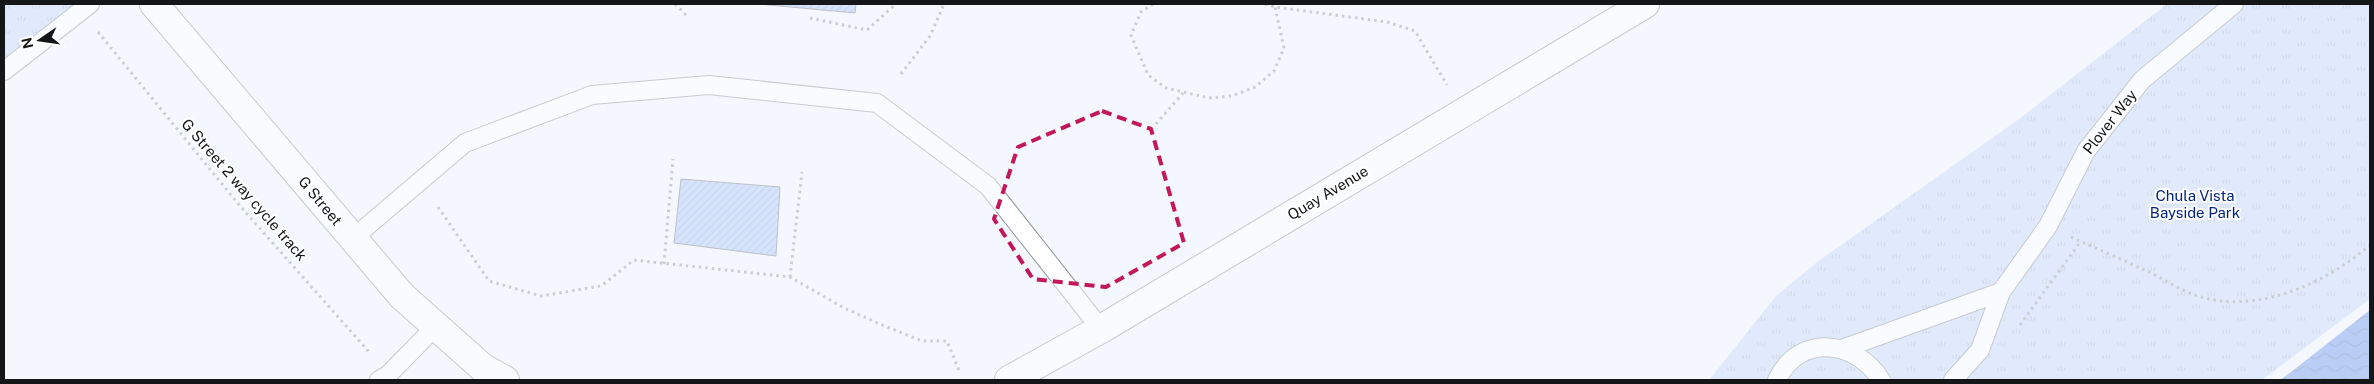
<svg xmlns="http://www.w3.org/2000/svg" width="2374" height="384" viewBox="0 0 2374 384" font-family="'Public Sans',sans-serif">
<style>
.park{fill:url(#park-tufts)}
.water{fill:url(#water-waves)}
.building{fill:url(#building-hatch);stroke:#7d7f85}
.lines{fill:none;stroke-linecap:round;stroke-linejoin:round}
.lane-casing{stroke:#92959a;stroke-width:20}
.secondary-casing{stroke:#92959a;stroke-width:30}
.path{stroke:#9a9ca1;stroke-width:3;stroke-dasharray:2.5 4;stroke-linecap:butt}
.lane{stroke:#fff;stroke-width:18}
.secondary{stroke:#fff;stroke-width:28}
.marked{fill:none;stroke:#c2185b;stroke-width:4;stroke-dasharray:10 6;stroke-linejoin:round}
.labels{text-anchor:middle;stroke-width:4;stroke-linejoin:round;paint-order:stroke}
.street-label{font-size:15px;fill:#151618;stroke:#fff}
.park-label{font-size:15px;fill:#03257f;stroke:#fff}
</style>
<defs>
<pattern id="park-tufts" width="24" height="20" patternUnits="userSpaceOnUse" patternTransform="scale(1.25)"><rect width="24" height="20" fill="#c8dafb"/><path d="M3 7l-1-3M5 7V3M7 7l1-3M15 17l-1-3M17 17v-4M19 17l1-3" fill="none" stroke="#abbad6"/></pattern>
<pattern id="water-waves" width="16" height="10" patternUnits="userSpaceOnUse" patternTransform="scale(1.25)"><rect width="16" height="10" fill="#739bea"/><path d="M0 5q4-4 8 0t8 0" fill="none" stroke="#5d7dbd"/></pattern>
<pattern id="building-hatch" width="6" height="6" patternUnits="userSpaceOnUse" patternTransform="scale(1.25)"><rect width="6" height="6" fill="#b1cbfc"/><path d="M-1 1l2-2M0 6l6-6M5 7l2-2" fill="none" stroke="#97aed7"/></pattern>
</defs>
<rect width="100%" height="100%" fill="#f4f7fd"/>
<g class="park">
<path d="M 4,4 L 83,4 L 4,62 Z"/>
<path d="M 2167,4 L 2370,4 L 2370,299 L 2262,380 L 1709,380 L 1776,296 L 1817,262 L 2019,119 Z"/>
</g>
<path class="water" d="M 2370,310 L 2370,380 L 2280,380 L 2291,372 Z"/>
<g class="building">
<path d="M 758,4 L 856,4 L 855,13 Z"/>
<path d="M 681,179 L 780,187 L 776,256 L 674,243 Z"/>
</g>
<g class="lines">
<defs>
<g id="lane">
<path d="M 4,71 L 90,4"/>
<path d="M 352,239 L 465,143 L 592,95 L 709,85 L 877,103 L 988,186 L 1101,329"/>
<path d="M 1842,349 L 2001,292"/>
<path d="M 379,380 L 388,375 L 436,326"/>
<path d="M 1777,380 C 1799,333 1856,340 1881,380"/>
<path d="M 1953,380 L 1980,350 L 2001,292 L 2048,226 L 2086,151 L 2142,80 L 2234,4"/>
</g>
<g id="secondary">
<path d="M 154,4 L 402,296 L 483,368 L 505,380"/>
<path d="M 1009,380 L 1101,329 L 1645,4"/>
</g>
</defs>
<use href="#lane" class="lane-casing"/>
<use href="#secondary" class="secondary-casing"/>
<g class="path">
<path d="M 675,4 L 688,17"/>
<path d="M 1153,4 L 1141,12 L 1131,35 L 1148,75 L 1166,88 L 1209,98 L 1232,96 L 1255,87 L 1274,71 L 1284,48 L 1275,7"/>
<path d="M 1265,4 L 1275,7 L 1387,22 L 1415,31 L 1447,85"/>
<path d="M 810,18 L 867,30 L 896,4"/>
<path d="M 98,32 L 240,206 L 370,353"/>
<path d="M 901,74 L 930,36 L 944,4"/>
<path d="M 1156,124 L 1183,93"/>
<path d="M 438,207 L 489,281 L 541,296 L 601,286 L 634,260 L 790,277 L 844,308 L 880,324 L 922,341 L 947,341 L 960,373"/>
<path d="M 2071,237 C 2098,249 2125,261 2151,273 C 2165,280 2180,290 2195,295 C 2255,316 2325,284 2370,245"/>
<path d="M 664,264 L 673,159"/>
<path d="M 790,277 L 802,172"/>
<path d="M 2020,325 L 2081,241"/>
</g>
<use href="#lane" class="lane"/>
<use href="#secondary" class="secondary"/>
</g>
<path d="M0 0H2374V384H0ZM 1102,111 L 1151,129 L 1184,243 L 1106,287 L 1033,279 L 994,219 L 1018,147 Z" fill="#f4f7fd" fill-opacity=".55" fill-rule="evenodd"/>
<path class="marked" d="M 1102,111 L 1151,129 L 1184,243 L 1106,287 L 1033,279 L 994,219 L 1018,147 Z"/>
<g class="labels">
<g class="street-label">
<text transform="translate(2110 122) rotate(-52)" y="5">Plover Way</text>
<text transform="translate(244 190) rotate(49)" y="5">G Street 2 way cycle track</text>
<text transform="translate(1328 193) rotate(-31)" y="5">Quay Avenue</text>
<text transform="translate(320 201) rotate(50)" y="5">G Street</text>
</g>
<g class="park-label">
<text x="2195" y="201">Chula Vista<tspan x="2195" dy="17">Bayside Park</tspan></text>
</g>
</g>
<rect width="2374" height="384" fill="none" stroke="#151618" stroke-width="10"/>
<g transform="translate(40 40) rotate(257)" stroke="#ffffff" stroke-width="4" paint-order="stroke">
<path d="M0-4L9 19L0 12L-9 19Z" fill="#151618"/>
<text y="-8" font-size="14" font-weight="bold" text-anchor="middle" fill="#151618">N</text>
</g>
</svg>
